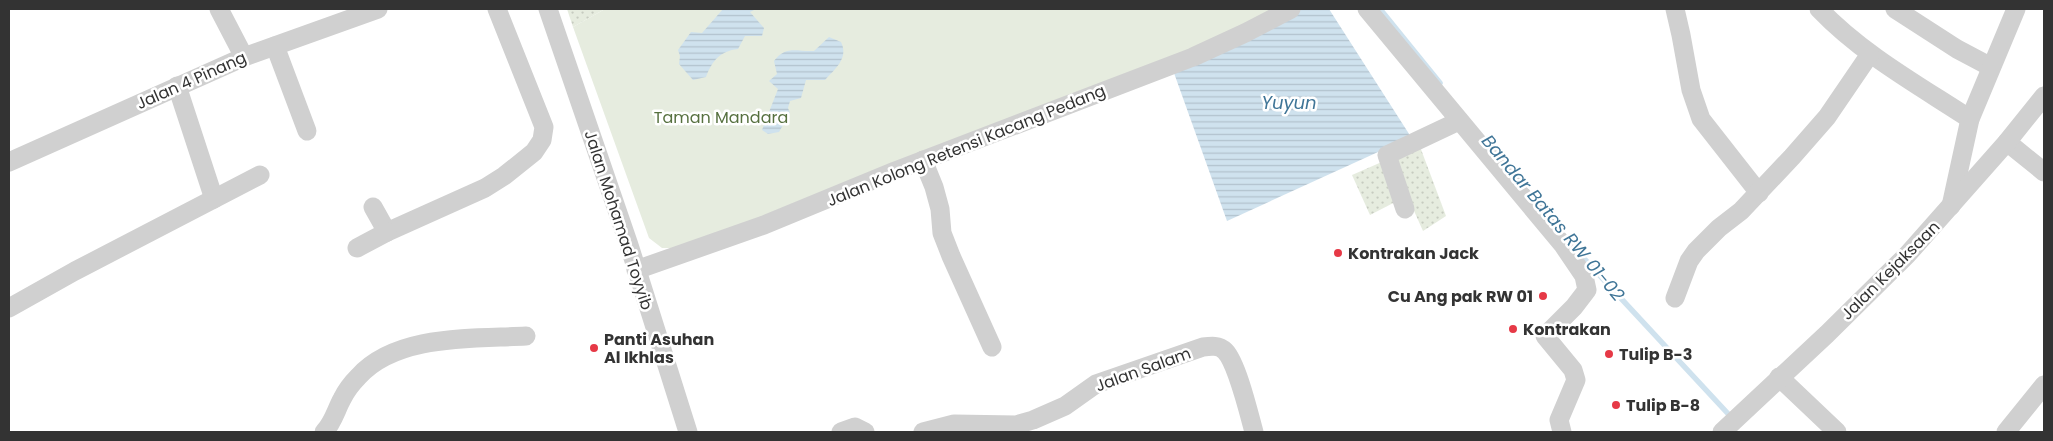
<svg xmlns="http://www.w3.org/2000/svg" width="2053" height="441" viewBox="0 0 2053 441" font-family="Poppins,sans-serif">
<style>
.grass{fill:url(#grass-dots)}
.park{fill:#e6ecdf}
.water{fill:url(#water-rules)}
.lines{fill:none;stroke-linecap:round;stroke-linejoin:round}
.stream{stroke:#cfe2ee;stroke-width:5.5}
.street{stroke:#d0d0d0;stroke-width:19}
.poi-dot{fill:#e63946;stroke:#fff;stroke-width:2}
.labels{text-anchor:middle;stroke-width:5;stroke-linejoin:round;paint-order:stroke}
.street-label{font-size:16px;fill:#333;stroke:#fff}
.park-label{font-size:16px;fill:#56703f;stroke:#fff}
.poi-label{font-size:16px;font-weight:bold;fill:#333;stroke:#fff;text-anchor:start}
.water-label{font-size:18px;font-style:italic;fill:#3f7597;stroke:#fff}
</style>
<defs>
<pattern id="grass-dots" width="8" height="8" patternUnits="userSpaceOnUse" patternTransform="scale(1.25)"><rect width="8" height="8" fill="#e6ecdf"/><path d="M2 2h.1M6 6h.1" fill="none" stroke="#c6cbc0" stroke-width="1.8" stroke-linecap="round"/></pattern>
<pattern id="water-rules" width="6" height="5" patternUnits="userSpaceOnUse" patternTransform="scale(1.25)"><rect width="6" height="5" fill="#cfe2ee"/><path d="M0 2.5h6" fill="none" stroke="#b2c2cd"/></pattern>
</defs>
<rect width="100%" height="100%" fill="#fff"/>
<g class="grass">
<path d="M 567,9 L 605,9 L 573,27 Z"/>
<path d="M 1419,144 L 1446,216 L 1423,231 L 1390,157 Z"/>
<path d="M 1384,161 L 1401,199 L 1370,215 L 1352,175 Z"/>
</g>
<path class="park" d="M 605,9 L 1273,9 L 1210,42 L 681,248 L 662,248 L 649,238 L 573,27 Z"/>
<g class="water">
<path d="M 723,9 L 756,9 L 750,12 L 764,28 L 762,36 L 745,36 L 738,49 C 720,51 712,61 706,77 L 693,80 L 679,64 L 680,56 L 678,50 L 691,32 L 702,33 Z"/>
<path d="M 1293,9 L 1329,9 L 1411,137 L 1227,221 L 1174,73 Z"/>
<path d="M 829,37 L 841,42 C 849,58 835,69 825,80 L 806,80 L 801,98 L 790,101 L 788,108 L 790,113 L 779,132 L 768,134 L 762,130 L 778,89 L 769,81 L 777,74 L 774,61 C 786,45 797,52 814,51 Z"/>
</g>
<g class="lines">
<g class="stream">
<path d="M 1380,9 L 1440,83"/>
<path d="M 1577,251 L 1732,418"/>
</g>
<g class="street">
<path d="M 219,9 L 244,57"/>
<path d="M 548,9 L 629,245 L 688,432"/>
<path d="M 1367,9 L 1563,245 L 1584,276 L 1587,290 L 1574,307 L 1545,336 L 1573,370 L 1576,380 L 1559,420 L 1562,432"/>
<path d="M 1675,9 L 1681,35 L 1691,90 L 1701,119 L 1759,193"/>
<path d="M 1819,9 C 1862,54 1918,85 1970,119"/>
<path d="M 1895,9 L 1957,49 L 1991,67"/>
<path d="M 275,46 L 307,131"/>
<path d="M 177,86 L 214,199"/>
<path d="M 2007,142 L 2044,172"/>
<path d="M 923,160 L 934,187 L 940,209 L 942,233 L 951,256 L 992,347"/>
<path d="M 9,162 L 244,57 L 378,9"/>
<path d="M 1951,206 L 1970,119 L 2016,9"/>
<path d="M 373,207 L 387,232 L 485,188 L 504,176 L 534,152 L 542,140 L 544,127 L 497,9"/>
<path d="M 1405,209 L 1387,155 L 1459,121"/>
<path d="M 357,248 L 387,232"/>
<path d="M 636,270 L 764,225 L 895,171 L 1193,57 L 1245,33 L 1291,9"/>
<path d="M 1675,298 L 1689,261 L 1696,251 L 1719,228 L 1741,211 L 1792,157 L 1827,117 L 1870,54"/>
<path d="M 9,308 L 75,271 L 260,175"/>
<path d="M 1779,377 L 1837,432"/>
<path d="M 324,432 C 333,423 336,410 342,399 C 346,391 352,383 358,377 C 396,334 473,339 526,336"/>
<path d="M 841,432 L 855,427 L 865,432"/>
<path d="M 923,432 L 954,424 L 1016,425 L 1033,420 L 1065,406 L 1096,384 L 1203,347 C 1211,346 1219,345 1225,351 C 1237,363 1249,414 1254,432"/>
<path d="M 1722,432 L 1827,334 L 1907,255 L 2007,142 L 2044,96"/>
<path d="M 2006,432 L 2044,385"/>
</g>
</g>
<g class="poi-dot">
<circle cx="1338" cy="253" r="5"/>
<circle cx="1543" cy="296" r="5"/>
<circle cx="1513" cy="329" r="5"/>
<circle cx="594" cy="348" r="5"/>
<circle cx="1609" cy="354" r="5"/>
<circle cx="1616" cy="405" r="5"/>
</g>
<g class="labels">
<g class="street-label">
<text transform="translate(191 80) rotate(-24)" y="6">Jalan 4 Pinang</text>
<text transform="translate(966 145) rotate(-22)" y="6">Jalan Kolong Retensi Kacang Pedang</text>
<text transform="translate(619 220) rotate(72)" y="6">Jalan Mohamad Toyyib</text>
<text transform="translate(1890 270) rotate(-45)" y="6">Jalan Kejaksaan</text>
<text transform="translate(1143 369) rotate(-20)" y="6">Jalan Salam</text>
</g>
<g class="park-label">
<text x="721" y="123">Taman Mandara</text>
</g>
<g class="poi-label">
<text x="1348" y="259">Kontrakan Jack</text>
<text x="1533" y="302" text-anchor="end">Cu Ang pak RW 01</text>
<text x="1523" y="335">Kontrakan</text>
<text x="604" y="345">Panti Asuhan<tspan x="604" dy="18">Al Ikhlas</tspan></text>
<text x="1619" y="360">Tulip B-3</text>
<text x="1626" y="411">Tulip B-8</text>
</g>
<g class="water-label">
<text x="1289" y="109">Yuyun</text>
<text transform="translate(1553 218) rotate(50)" y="6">Bandar Batas RW 01-02</text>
</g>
</g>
<rect width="2053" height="441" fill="none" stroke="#333333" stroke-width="20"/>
</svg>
